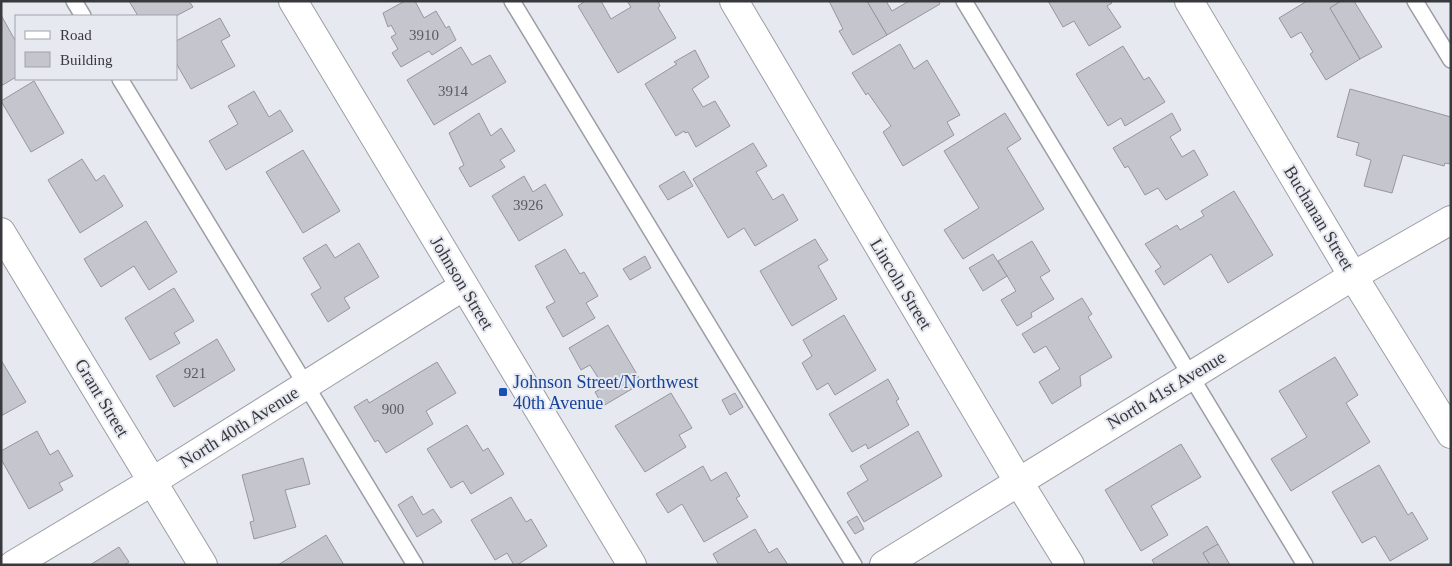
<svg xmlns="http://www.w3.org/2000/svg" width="1452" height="566" viewBox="0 0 1452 566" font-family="Georgia,serif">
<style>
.building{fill:#c5c5cd;stroke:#96969e}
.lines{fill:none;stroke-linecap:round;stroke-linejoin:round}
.lane-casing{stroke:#9c9ea6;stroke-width:18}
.street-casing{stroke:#9c9ea6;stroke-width:30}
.secondary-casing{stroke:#9c9ea6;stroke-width:30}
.lane{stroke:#fff;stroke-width:15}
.street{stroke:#fff;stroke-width:28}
.secondary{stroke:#fff;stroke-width:28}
.transit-dot{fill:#1a4fb4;stroke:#e7e9f1;stroke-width:2}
.labels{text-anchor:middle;stroke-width:4;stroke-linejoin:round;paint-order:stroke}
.number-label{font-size:15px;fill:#5b5c60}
.street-label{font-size:18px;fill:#38393c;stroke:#e7e9f1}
.transit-label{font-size:18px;fill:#164399;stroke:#e7e9f1;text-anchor:start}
</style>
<rect width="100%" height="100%" fill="#e7e9f1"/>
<g class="building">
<path d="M 129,1 L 189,1 L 193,7 L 176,16 L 138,16 Z"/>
<path d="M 405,1 L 415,1 L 424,18 L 436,11 L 446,28 L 449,26 L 456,40 L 432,55 L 429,51 L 401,67 L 392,53 L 398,49 L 391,37 L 396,34 L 391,25 L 388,27 L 383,13 Z"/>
<path d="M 585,1 L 601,1 L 611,19 L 631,7 L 627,1 L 658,1 L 660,6 L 658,8 L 676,38 L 618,73 L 578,6 Z"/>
<path d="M 829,1 L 867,1 L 887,35 L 853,55 L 839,31 L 843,29 Z"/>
<path d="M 867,1 L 886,1 L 892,11 L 909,1 L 938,1 L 940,4 L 887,35 Z"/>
<path d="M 1048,1 L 1110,1 L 1112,3 L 1107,6 L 1121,27 L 1089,46 L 1074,21 L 1063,27 Z"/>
<path d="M 1307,1 L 1341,1 L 1330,8 L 1360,59 L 1326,80 L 1310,54 L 1313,52 L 1301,32 L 1291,38 L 1279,18 Z"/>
<path d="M 1341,1 L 1354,1 L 1382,47 L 1360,59 L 1330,8 Z"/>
<path d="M 1,15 L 16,42 L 16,77 L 1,86 Z"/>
<path d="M 220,18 L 230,36 L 221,41 L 235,66 L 191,89 L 176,63 L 176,41 Z"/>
<path d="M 900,44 L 914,69 L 927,60 L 960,115 L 947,122 L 954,135 L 903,166 L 883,132 L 891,126 L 868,93 L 866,95 L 852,73 Z"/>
<path d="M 1123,46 L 1144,80 L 1149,77 L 1165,102 L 1125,126 L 1121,118 L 1108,126 L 1076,74 Z"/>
<path d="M 461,47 L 472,65 L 490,55 L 506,82 L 434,125 L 407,80 Z"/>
<path d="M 695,50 L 709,77 L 692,89 L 703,107 L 715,101 L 730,126 L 696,147 L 688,132 L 685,133 L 684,131 L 676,136 L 645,84 L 677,64 L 674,62 Z"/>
<path d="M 34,81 L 64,133 L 31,152 L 1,101 Z"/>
<path d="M 1350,89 L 1451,117 L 1451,164 L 1445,163 L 1444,166 L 1403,155 L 1392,193 L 1364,186 L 1371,160 L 1356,155 L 1359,143 L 1337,137 Z"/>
<path d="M 254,91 L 269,117 L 280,110 L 293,131 L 226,170 L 209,141 L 238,124 L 228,106 Z"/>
<path d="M 479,113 L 491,136 L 501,128 L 515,151 L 500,160 L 505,167 L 470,187 L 459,168 L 464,165 L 449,133 Z"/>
<path d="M 1005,113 L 1021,139 L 1007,148 L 1044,209 L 963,259 L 944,230 L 979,208 L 944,151 Z"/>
<path d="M 1172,113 L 1181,130 L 1170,137 L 1182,157 L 1194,150 L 1208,175 L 1166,200 L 1158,188 L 1145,195 L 1128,166 L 1125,168 L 1113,148 Z"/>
<path d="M 753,143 L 767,166 L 756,172 L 773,200 L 783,194 L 798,220 L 755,246 L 744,228 L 728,238 L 693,179 Z"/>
<path d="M 303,150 L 340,211 L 303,233 L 266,172 Z"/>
<path d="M 82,159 L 96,181 L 104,175 L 123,206 L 80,233 L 48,180 Z"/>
<path d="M 684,171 L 693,186 L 668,200 L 659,186 Z"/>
<path d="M 524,176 L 533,192 L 545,184 L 563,215 L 519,241 L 492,196 Z"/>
<path d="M 1234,191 L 1273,255 L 1228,283 L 1211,254 L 1164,285 L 1155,271 L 1161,267 L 1145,244 L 1177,225 L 1180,230 L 1204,216 L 1201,211 Z"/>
<path d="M 146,221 L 177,272 L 149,290 L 134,266 L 101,287 L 84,259 Z"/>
<path d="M 815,239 L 828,260 L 818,266 L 837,299 L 792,326 L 760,271 Z"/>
<path d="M 1032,241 L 1050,271 L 1040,277 L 1054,299 L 1031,313 L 1032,317 L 1017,326 L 1001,300 L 1016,291 L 998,261 Z"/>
<path d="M 359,243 L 379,277 L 344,298 L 350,308 L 328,322 L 311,294 L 321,288 L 303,258 L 326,244 L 335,258 Z"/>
<path d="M 565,249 L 580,274 L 584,272 L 598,296 L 586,303 L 595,318 L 563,337 L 546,307 L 555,302 L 535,266 Z"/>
<path d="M 993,254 L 1007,276 L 983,291 L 969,268 Z"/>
<path d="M 645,256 L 651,268 L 630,280 L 623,269 Z"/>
<path d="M 174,288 L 194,321 L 174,333 L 180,343 L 150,360 L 125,318 Z"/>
<path d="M 1082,298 L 1092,314 L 1088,317 L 1112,357 L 1080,376 L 1081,386 L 1052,404 L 1039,382 L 1060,369 L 1046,346 L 1034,353 L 1022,334 Z"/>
<path d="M 844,315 L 876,370 L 835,395 L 828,383 L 817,390 L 802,363 L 812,356 L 803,340 Z"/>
<path d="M 608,325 L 642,383 L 603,406 L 595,392 L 604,387 L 590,365 L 581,370 L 569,348 Z"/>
<path d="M 217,339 L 235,370 L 174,407 L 156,376 Z"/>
<path d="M 1335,357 L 1358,395 L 1346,403 L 1370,442 L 1291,491 L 1271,459 L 1307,437 L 1279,391 Z"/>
<path d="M 1,360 L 26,402 L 1,416 Z"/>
<path d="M 437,362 L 456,393 L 426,411 L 433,424 L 386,453 L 378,440 L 375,442 L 354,407 L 367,399 L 369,403 Z"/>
<path d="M 888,379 L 899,399 L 896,401 L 909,425 L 868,449 L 866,444 L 852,452 L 829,414 Z"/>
<path d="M 671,393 L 692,428 L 679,435 L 686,447 L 645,472 L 615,426 Z"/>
<path d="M 735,393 L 743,407 L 730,415 L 722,400 Z"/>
<path d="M 467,425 L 483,451 L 488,448 L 504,474 L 471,494 L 463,481 L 451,488 L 427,449 Z"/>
<path d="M 37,431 L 50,455 L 58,450 L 73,476 L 59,483 L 63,490 L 29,509 L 1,459 L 1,451 Z"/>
<path d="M 918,431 L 942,476 L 864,522 L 847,493 L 868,480 L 860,466 Z"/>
<path d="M 1181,444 L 1201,477 L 1151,506 L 1168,535 L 1141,551 L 1105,490 Z"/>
<path d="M 303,458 L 310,484 L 285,490 L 296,527 L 254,539 L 250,522 L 254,521 L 242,475 Z"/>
<path d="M 1379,465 L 1408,515 L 1412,512 L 1428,539 L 1390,561 L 1375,536 L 1362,543 L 1332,492 Z"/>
<path d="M 703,466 L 711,481 L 726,472 L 740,496 L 736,498 L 748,517 L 704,542 L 682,504 L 668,513 L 656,494 Z"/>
<path d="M 412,496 L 423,515 L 433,509 L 442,522 L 417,537 L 398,505 Z"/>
<path d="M 511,497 L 526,522 L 531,519 L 547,546 L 517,565 L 514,565 L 507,553 L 495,560 L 471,520 Z"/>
<path d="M 857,516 L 864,529 L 855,534 L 847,522 Z"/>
<path d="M 1207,526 L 1218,544 L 1203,553 L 1210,565 L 1155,565 L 1152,560 Z"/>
<path d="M 755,529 L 769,553 L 777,548 L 788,565 L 719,565 L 713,554 Z"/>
<path d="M 326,535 L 344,565 L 278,565 Z"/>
<path d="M 1218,544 L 1230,565 L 1210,565 L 1203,553 Z"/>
<path d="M 119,547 L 129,562 L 124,565 L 90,565 Z"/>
</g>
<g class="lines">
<defs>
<g id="lane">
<path d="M 74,1 L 83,16"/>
<path d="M 512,1 L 854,565"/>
<path d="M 964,1 L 1305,565"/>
<path d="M 1415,1 L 1451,60"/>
<path d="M 120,79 L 415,565"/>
</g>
<g id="street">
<path d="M 734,1 L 1018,481 L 1070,565"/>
<path d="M 1189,1 L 1353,276 L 1451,434"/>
<path d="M 1,232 L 203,565"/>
<path d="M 13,565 L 153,481 L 464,286"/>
<path d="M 884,565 L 1353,276 L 1451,220"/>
</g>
<path id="secondary" d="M 293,1 L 632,565"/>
</defs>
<use href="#lane" class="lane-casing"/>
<use href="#street" class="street-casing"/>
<use href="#secondary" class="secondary-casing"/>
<use href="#lane" class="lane"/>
<use href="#street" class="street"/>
<use href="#secondary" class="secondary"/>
</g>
<rect class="transit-dot" x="498" y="387" width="10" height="10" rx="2.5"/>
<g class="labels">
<g class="number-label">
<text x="424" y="40">3910</text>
<text x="453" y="96">3914</text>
<text x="528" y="210">3926</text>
<text x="195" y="378">921</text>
<text x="393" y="414">900</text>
</g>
<g class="street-label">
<text transform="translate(1319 218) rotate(59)" y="6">Buchanan Street</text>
<text transform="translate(462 283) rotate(59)" y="6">Johnson Street</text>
<text transform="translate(901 284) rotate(59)" y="6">Lincoln Street</text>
<text transform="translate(1166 390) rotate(-31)" y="6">North 41st Avenue</text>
<text transform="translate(102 398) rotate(59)" y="6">Grant Street</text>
<text transform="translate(239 427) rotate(-32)" y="6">North 40th Avenue</text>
</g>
<g class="transit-label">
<text x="513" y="388">Johnson Street/Northwest<tspan x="513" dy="21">40th Avenue</tspan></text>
</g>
</g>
<rect width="1452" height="566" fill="none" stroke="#38393c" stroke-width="5"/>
<rect x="15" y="15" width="162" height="65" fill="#e7e9f1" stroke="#a1a3a9"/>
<rect x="25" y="31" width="25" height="8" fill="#ffffff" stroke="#a1a3a9"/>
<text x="60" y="40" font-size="15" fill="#38393c">Road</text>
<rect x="25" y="52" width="25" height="15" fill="#c5c5cd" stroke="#a1a3a9"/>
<text x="60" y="65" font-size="15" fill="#38393c">Building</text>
</svg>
